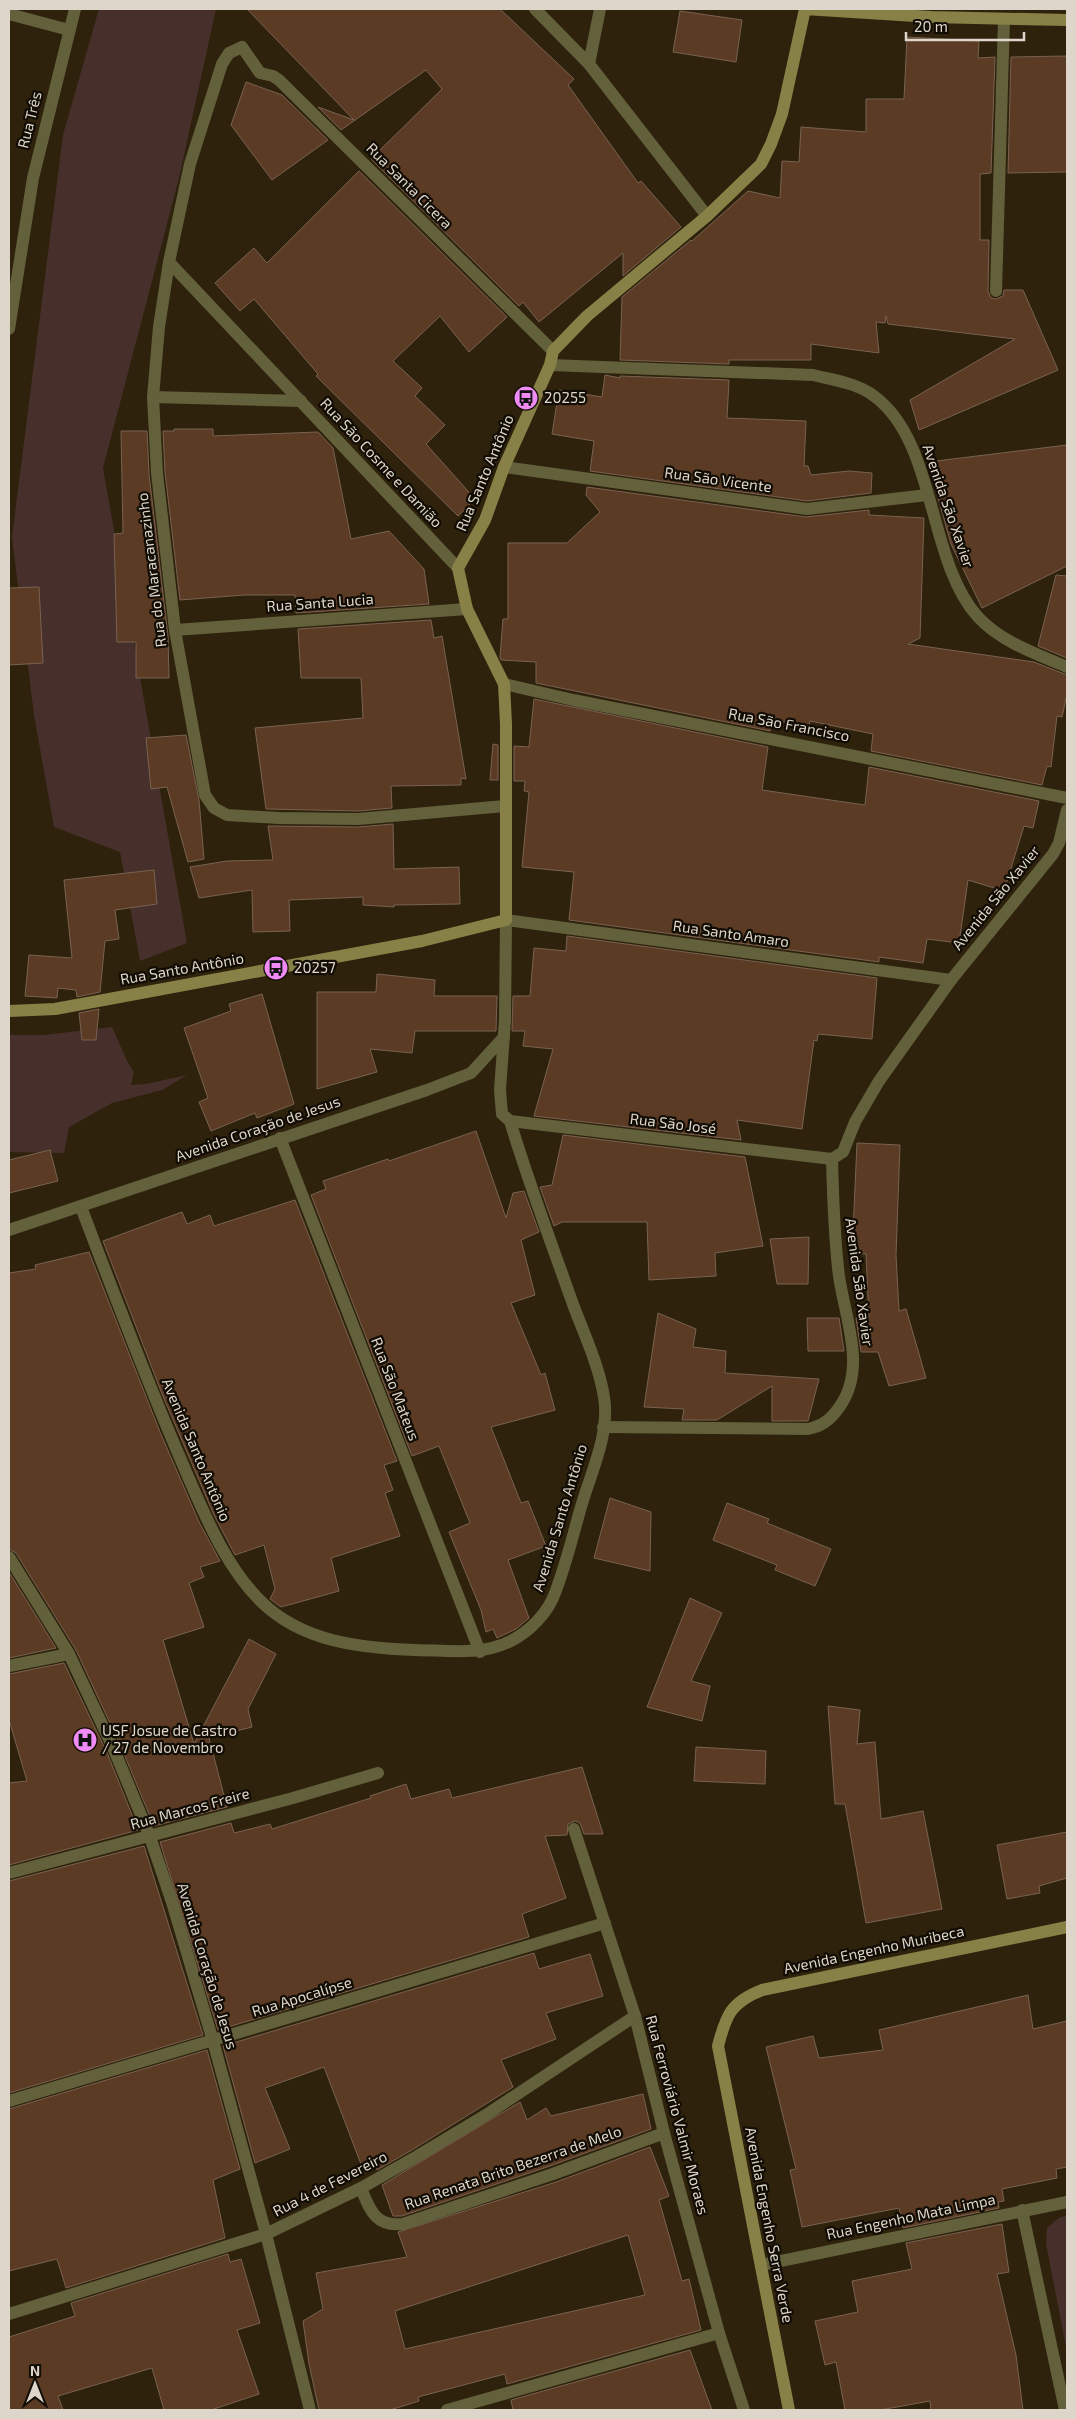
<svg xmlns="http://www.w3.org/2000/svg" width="1076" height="2419" viewBox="0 0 1076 2419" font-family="'Exo 2',sans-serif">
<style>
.green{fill:#47302b}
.building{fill:#5b3b24;stroke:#796252;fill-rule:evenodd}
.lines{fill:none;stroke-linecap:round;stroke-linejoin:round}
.minor{stroke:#63603c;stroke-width:12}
.secondary{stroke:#888147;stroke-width:12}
.labels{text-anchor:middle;stroke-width:4.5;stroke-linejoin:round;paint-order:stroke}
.street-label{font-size:15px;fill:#ded6ca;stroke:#110c04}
.poi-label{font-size:15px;fill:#ded6ca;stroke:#110c04;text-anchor:start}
</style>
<rect width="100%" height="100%" fill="#2e220c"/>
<g class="green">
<path d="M 99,9 L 216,9 L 179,178 L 103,468 L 187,943 L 140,961 L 120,852 L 54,827 L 34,715 L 12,537 L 63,135 Z"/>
<path d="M 112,1027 L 127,1061 L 134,1072 L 131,1085 L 146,1084 L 187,1075 L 162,1090 L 112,1103 L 69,1127 L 64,1153 L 9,1152 L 9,1035 L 44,1035 Z"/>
<path d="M 1067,2216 L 1067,2352 L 1046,2244 L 1047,2228 L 1060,2217 Z"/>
</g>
<g class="building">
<path d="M 247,9 L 500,9 L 574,79 L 568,85 L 638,183 L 641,181 L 681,227 L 623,276 L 623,253 L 539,322 L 523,302 L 519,306 L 371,159 L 442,89 L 426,70 L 341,130 L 318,107 L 354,120 Z"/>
<path d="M 680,11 L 742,20 L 736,62 L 673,52 Z"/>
<path d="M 907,37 L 979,41 L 978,58 L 995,57 L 991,173 L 980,174 L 980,240 L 989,240 L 988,291 L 991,298 L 996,299 L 1003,296 L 1004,290 L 1023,290 L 1058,370 L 919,430 L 910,400 L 1015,339 L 888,324 L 886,316 L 885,323 L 876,322 L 879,353 L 811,344 L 811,360 L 729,360 L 729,364 L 620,360 L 622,297 L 691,240 L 692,241 L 748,191 L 780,198 L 782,161 L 799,162 L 801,127 L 866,132 L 866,99 L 904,99 Z"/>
<path d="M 1067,56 L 1067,172 L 1008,173 L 1011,57 Z"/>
<path d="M 246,82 L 282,95 L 328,140 L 272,180 L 231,125 Z"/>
<path d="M 359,171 L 507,317 L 469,352 L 440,316 L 393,361 L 422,388 L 415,396 L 445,425 L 426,444 L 475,499 L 458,516 L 316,376 L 318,374 L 254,299 L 240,311 L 215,283 L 254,248 L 267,263 Z"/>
<path d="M 605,375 L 620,378 L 620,376 L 729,380 L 727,418 L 806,421 L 804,466 L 808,466 L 811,475 L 849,471 L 872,473 L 871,493 L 807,501 L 590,471 L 594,441 L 552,434 L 559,390 L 602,397 Z"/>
<path d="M 174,429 L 213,429 L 213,436 L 318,432 L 333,448 L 351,539 L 389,531 L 424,569 L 429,604 L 296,613 L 295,595 L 244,595 L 180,600 L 165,472 L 163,431 L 174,431 Z"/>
<path d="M 121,431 L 147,431 L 149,474 L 168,636 L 169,678 L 136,678 L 136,642 L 117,642 L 114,534 L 123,533 Z"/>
<path d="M 1067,445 L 1067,566 L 982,608 L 951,544 L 928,462 Z"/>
<path d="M 587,487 L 806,517 L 869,510 L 869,515 L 924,518 L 920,638 L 908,644 L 1034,662 L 1067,675 L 1067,694 L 1062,717 L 1057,716 L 1051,767 L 1047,766 L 1042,785 L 871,751 L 873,734 L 810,721 L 809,726 L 771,720 L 770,731 L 536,683 L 536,662 L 501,660 L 500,657 L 503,619 L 508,619 L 508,543 L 567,543 L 600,512 L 586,495 Z"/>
<path d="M 1056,575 L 1067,576 L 1067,658 L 1038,646 Z"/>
<path d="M 39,587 L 43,663 L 9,665 L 9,588 Z"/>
<path d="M 431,620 L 434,638 L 442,636 L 466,779 L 461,778 L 461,785 L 391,786 L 392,808 L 358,811 L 266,809 L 255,728 L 363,718 L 361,678 L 301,678 L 298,629 Z"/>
<path d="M 534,699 L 768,747 L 762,790 L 865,805 L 869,767 L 1039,801 L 1033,828 L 1024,826 L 1004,891 L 968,880 L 959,943 L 927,939 L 923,963 L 879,957 L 879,962 L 569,920 L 574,872 L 522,867 L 529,792 L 524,791 L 525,781 L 514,781 L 514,746 L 529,747 Z"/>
<path d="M 186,735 L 199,800 L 204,859 L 188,862 L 167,787 L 151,789 L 146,738 Z"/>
<path d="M 493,744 L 498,745 L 498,780 L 490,780 Z"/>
<path d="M 393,824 L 394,869 L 459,867 L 460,904 L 394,905 L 394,907 L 363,905 L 363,897 L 289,900 L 290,931 L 253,932 L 252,890 L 199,898 L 190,867 L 227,861 L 273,860 L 268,826 L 358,827 Z"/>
<path d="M 154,870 L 157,904 L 115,910 L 119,939 L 105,941 L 100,992 L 77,997 L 76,990 L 58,988 L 57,998 L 25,996 L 29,955 L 72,958 L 64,880 Z"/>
<path d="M 567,936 L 877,978 L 872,1039 L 818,1034 L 817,1041 L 814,1040 L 802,1129 L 737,1120 L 741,1140 L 534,1116 L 553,1049 L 523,1046 L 525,1031 L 512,1031 L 513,996 L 530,996 L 534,948 L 566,951 Z"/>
<path d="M 377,974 L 435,980 L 434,996 L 497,996 L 496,1031 L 415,1031 L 412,1053 L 370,1049 L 377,1072 L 317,1089 L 317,992 L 376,992 Z"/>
<path d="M 262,994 L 294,1104 L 257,1118 L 255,1113 L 211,1131 L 199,1102 L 208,1098 L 184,1028 L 231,1011 L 229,1004 Z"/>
<path d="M 99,1009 L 96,1040 L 82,1040 L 79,1013 Z"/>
<path d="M 476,1131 L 506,1218 L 513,1193 L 524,1191 L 539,1232 L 521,1240 L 535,1295 L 511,1303 L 541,1375 L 545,1373 L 555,1410 L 491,1427 L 521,1503 L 528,1501 L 546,1546 L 508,1560 L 529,1618 L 516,1629 L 497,1638 L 493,1629 L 486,1632 L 481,1610 L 449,1532 L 470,1523 L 439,1446 L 412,1456 L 311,1195 L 326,1189 L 323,1181 L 388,1159 L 389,1161 Z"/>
<path d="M 563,1135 L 745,1157 L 763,1246 L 715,1253 L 716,1276 L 649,1280 L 647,1222 L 562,1222 L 554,1226 L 540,1187 L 552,1185 Z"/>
<path d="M 857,1143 L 900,1145 L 896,1255 L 899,1311 L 906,1309 L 926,1378 L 889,1386 L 878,1352 L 861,1352 L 856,1318 L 869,1318 L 866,1254 L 852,1254 Z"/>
<path d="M 50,1150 L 58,1181 L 9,1193 L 9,1160 Z"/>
<path d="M 295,1200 L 397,1461 L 384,1465 L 393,1490 L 385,1493 L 400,1536 L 331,1558 L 339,1591 L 281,1607 L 270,1599 L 275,1589 L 264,1545 L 235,1555 L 214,1515 L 162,1394 L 103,1241 L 182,1212 L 187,1224 L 210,1215 L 214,1226 Z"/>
<path d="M 809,1237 L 808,1284 L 777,1284 L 770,1239 Z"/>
<path d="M 89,1252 L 160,1432 L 199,1522 L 220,1561 L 200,1567 L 204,1577 L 189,1583 L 204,1627 L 163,1640 L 194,1744 L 249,1639 L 276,1654 L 248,1709 L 252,1727 L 209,1738 L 227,1807 L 154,1826 L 122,1749 L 76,1650 L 16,1553 L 9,1549 L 9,1273 L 36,1269 L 35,1265 Z"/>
<path d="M 658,1313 L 696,1329 L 693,1347 L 726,1351 L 725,1373 L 819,1379 L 808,1421 L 772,1421 L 772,1386 L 717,1420 L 682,1420 L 684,1409 L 644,1407 Z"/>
<path d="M 807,1318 L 839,1318 L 844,1351 L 808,1351 Z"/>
<path d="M 610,1498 L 651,1512 L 650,1571 L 594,1558 Z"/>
<path d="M 727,1503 L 769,1519 L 767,1523 L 831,1549 L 815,1586 L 775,1570 L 777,1565 L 713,1540 Z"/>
<path d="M 9,1572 L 56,1648 L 9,1658 Z"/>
<path d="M 690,1598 L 722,1613 L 691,1681 L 710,1686 L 702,1721 L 647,1707 Z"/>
<path d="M 64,1663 L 108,1755 L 138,1830 L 9,1865 L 9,1783 L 27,1781 L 9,1720 L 9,1674 Z"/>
<path d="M 828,1706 L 860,1710 L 857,1744 L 875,1742 L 881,1819 L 923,1811 L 942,1909 L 866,1923 L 845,1804 L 835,1804 Z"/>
<path d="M 696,1747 L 766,1751 L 765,1784 L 694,1781 Z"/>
<path d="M 582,1767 L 603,1834 L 584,1834 L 580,1823 L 575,1821 L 568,1824 L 567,1835 L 545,1836 L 566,1898 L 522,1914 L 529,1937 L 218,2030 L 160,1842 L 231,1823 L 234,1833 L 270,1824 L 272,1829 L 371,1798 L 370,1796 L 406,1784 L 411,1799 L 449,1789 L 452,1798 Z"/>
<path d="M 1067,1832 L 1067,1878 L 1039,1886 L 1040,1893 L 1007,1899 L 997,1845 Z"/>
<path d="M 144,1846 L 203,2035 L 9,2093 L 9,1881 Z"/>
<path d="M 534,1953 L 539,1969 L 590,1954 L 603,1996 L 546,2013 L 556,2039 L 501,2060 L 513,2087 L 412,2150 L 377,2170 L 376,2167 L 364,2172 L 324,2067 L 265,2088 L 290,2149 L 255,2163 L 223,2046 Z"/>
<path d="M 1028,1995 L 1033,2029 L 1067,2021 L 1067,2167 L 1056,2169 L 1057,2178 L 1002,2189 L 1004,2201 L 998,2202 L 999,2208 L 903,2228 L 899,2208 L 802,2227 L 790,2170 L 796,2169 L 766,2047 L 813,2036 L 819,2058 L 883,2050 L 879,2030 Z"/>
<path d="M 207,2050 L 240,2169 L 213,2180 L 225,2238 L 66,2288 L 57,2259 L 9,2271 L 9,2109 Z"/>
<path d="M 643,2094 L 651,2129 L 550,2166 L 402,2216 L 393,2216 L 382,2185 L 520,2102 L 527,2120 L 546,2108 L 551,2116 Z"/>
<path d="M 650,2147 L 669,2196 L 659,2200 L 682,2281 L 689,2279 L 701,2330 L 507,2384 L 505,2374 L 418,2397 L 419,2401 L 390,2410 L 319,2410 L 309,2364 L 303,2321 L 323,2309 L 316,2273 L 407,2257 L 398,2232 L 556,2182 ZM 628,2235 L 645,2295 L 405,2349 L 395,2311 Z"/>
<path d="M 1002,2224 L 1009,2272 L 997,2274 L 1016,2355 L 1023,2410 L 931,2410 L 930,2401 L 880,2410 L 845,2410 L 836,2362 L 825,2365 L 815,2321 L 858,2312 L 852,2281 L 912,2269 L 906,2243 Z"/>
<path d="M 228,2254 L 230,2262 L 241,2259 L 260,2323 L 237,2330 L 259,2394 L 211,2410 L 164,2410 L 152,2368 L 58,2396 L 63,2410 L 9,2410 L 9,2337 L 75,2316 L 71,2303 Z"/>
<path d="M 690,2350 L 712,2410 L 513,2410 L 511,2400 Z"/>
</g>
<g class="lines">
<g class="minor">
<path d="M 535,9 L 589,64 L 707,216"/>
<path d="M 9,14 L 69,30"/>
<path d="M 589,64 L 600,9"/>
<path d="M 169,262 L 458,568"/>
<path d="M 996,291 L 1004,19"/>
<path d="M 9,329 L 33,178 L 75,9"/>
<path d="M 550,365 L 813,375 C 833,380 857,383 874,396 C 937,442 927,561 978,617 C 1001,642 1037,654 1067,667"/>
<path d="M 153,397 L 301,401"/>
<path d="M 504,467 L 807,509 L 927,495"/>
<path d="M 175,630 L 467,609"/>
<path d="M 504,684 L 573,700 L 1067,798"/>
<path d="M 505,806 L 358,819 L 279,818 L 227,815 L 214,808 L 205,795 L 175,630 L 157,473 L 153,397 L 159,327 L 169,262 L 190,164 L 222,64 L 229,53 L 242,47 L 260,73 L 273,76 L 279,80 L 553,351"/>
<path d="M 510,1121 L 832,1159"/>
<path d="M 280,1138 L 480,1652"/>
<path d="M 81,1207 C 113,1291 145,1377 181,1460 C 202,1509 226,1571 267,1607 C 316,1650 386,1649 447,1651 C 479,1652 505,1650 530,1628 C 539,1620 548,1609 553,1598 C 565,1569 572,1538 581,1507 C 591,1472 610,1434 604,1397 C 599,1366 585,1336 574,1307 C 552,1245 529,1184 510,1121 L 502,1114 L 500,1090 L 505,1020 L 506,920 L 951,980"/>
<path d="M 9,1230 L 427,1090 L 471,1073 L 504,1037"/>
<path d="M 603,1427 L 808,1429 C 822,1426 830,1420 838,1409 C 868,1370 845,1319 839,1276 C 834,1237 833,1198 832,1159 L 843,1152 L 855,1122 L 879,1081 L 951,980 L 1053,854 L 1059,843 L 1067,810"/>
<path d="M 9,1557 L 69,1654 L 115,1752 L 150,1837 L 172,1902 L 213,2041 L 266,2234 L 310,2410"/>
<path d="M 9,1666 L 69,1654"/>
<path d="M 574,1829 L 635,2016 L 664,2133 L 719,2333 L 744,2410"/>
<path d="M 9,1873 L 293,1798 L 378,1773"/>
<path d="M 9,2101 L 605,1923"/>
<path d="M 361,2188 C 370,2210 375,2227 403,2224 L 553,2174 L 664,2133"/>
<path d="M 1022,2210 L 1065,2410"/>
<path d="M 761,2265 L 1067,2202"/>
<path d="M 9,2314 L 266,2234 L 361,2188 L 416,2157 L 486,2115 L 635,2016"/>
<path d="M 447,2410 L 719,2333"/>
</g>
<g class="secondary">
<path d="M 9,1011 L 55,1009 L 422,941 L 506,920 L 506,724 L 504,684 L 467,609 L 458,568 L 485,520 L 504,467 L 550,365 L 553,351 L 587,316 L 707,216 L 761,164 L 771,144 L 782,114 L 805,9 L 931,17 L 1067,20"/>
<path d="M 789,2410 L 718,2046 C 726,2015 731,2002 762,1990 L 1067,1927"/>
</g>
</g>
<defs>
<symbol id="bus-disc" viewBox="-11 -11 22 22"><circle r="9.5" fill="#f08bf6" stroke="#110c04"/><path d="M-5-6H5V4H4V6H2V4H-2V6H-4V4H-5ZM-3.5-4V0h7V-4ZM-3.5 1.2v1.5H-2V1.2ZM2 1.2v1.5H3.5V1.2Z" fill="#111"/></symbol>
<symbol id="hospital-disc" viewBox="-11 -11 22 22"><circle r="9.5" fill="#f08bf6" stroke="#110c04"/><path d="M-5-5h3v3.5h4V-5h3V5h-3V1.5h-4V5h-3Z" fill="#111"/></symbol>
</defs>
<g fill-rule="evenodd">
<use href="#bus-disc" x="512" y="384" width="28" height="28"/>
<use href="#bus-disc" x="262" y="954" width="28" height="28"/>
<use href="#hospital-disc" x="71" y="1726" width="28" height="28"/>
</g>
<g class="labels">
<g class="street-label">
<text transform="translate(30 120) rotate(-76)" y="5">Rua Três</text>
<text transform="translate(409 186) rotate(45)" y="5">Rua Santa Cicera</text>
<text transform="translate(381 463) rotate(47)" y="5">Rua São Cosme e Damião</text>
<text transform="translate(485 473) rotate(-67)" y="5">Rua Santo Antônio</text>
<text transform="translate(718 480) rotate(8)" y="5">Rua São Vicente</text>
<text transform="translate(948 506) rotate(71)" y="5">Avenida São Xavier</text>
<text transform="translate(152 570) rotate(-97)" y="5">Rua do Maracanazinho</text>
<text transform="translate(320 603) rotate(-4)" y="5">Rua Santa Lucia</text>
<text transform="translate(789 725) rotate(11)" y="5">Rua São Francisco</text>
<text transform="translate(996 898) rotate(-51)" y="5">Avenida São Xavier</text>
<text transform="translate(731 934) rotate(8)" y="5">Rua Santo Amaro</text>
<text transform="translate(182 969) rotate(-10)" y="5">Rua Santo Antônio</text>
<text transform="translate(673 1124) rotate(7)" y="5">Rua São José</text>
<text transform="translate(258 1129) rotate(-19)" y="5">Avenida Coração de Jesus</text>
<text transform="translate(859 1282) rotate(82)" y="5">Avenida São Xavier</text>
<text transform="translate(395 1389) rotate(69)" y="5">Rua São Mateus</text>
<text transform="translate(196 1450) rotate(67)" y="5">Avenida Santo Antônio</text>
<text transform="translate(560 1518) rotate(-73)" y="5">Avenida Santo Antônio</text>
<text transform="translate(190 1809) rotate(-15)" y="5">Rua Marcos Freire</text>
<text transform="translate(874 1950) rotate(-12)" y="5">Avenida Engenho Muribeca</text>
<text transform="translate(207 1966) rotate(73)" y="5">Avenida Coração de Jesus</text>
<text transform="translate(302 1997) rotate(-17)" y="5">Rua Apocalípse</text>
<text transform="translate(677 2115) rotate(75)" y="5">Rua Ferroviário Valmir Moraes</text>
<text transform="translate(513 2168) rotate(-19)" y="5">Rua Renata Brito Bezerra de Melo</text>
<text transform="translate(330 2184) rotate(-27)" y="5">Rua 4 de Fevereiro</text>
<text transform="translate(911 2217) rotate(-12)" y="5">Rua Engenho Mata Limpa</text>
<text transform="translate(769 2225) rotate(79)" y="5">Avenida Engenho Serra Verde</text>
</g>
<g class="poi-label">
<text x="544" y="403">20255</text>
<text x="294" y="973">20257</text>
<text x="102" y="1736">USF Josue de Castro<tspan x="102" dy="17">/ 27 de Novembro</tspan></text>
</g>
</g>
<rect width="1076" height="2419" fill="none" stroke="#ded6ca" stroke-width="20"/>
<g transform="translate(35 2384)" stroke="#110c04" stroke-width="4" paint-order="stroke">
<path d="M0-4L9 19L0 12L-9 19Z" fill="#ded6ca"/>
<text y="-8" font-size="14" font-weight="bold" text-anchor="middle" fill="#ded6ca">N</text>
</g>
<path d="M906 32v8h118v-8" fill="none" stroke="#ded6ca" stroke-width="2.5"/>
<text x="914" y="32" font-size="15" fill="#ded6ca" stroke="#110c04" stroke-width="4" paint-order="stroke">20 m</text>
</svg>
